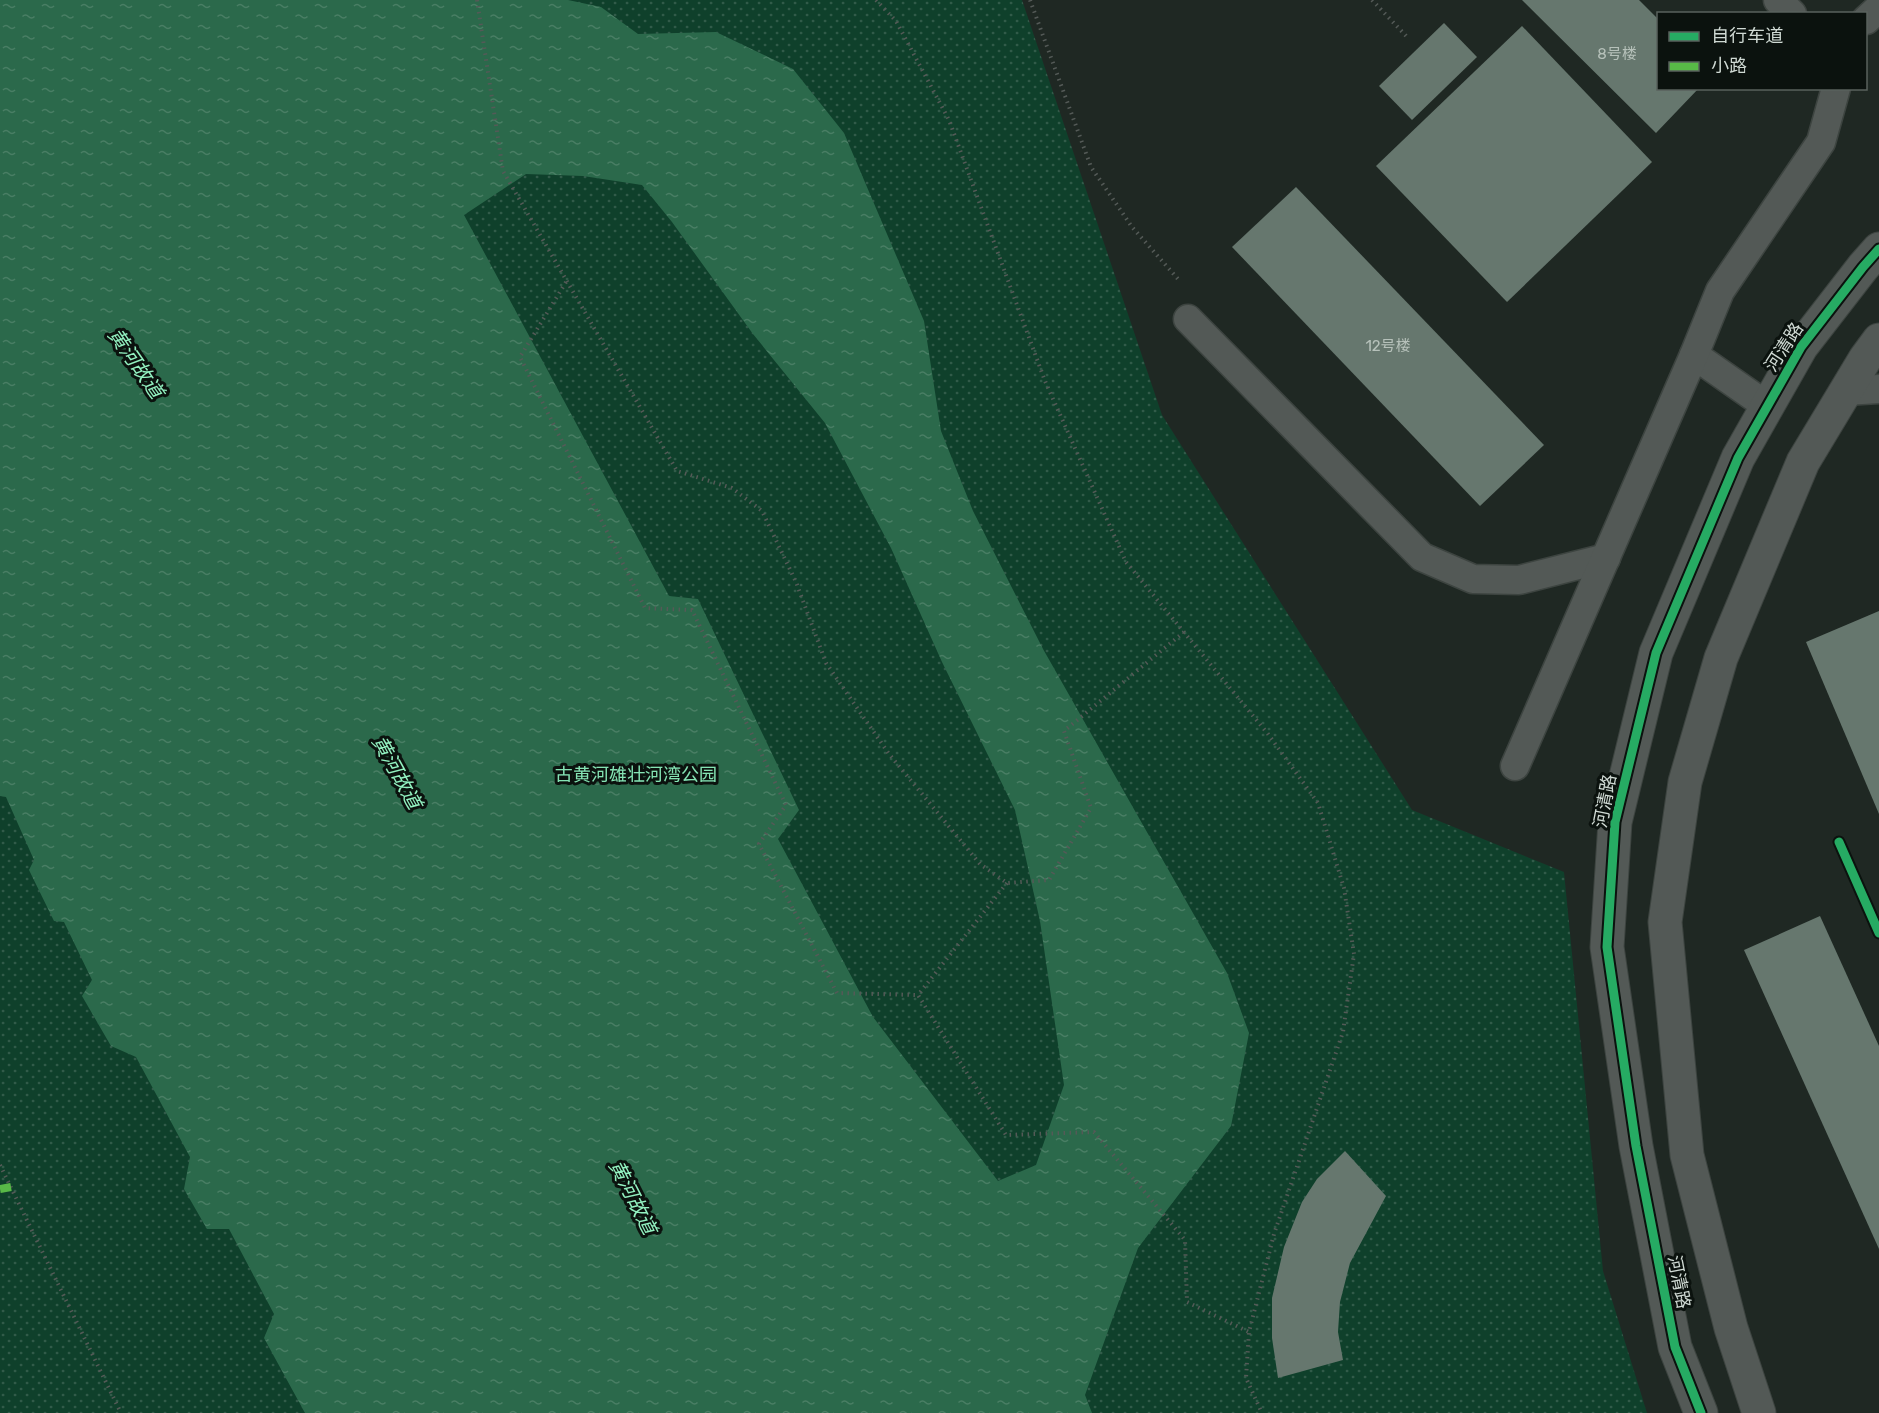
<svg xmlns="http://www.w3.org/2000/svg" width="1879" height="1413" viewBox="0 0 1879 1413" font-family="Rubik,'Noto Sans SC',sans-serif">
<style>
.park{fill:url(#park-dots)}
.water{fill:url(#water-ripples);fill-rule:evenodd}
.building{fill:#66776e}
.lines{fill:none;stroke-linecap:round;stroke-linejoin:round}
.service-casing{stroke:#3d4440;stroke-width:31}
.tertiary-casing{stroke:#3d4440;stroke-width:35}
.path{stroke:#545a57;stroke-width:4;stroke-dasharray:1.5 4.5;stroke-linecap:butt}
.service{stroke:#535956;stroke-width:28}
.tertiary{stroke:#535956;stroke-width:33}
.quiet{stroke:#58b947;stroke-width:8;stroke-dasharray:15 8;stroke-linecap:butt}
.cycleway-casing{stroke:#0b120e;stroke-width:13}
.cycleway{stroke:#26ab63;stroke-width:9}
.labels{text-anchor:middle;stroke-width:6;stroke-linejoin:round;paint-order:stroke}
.number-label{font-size:15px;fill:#b6c1ba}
.street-label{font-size:18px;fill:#d0dad4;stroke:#0b120e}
.park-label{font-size:18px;fill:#85e4b4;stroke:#0b120e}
.water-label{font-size:20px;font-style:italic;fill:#93f2c1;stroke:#0b120e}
</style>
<defs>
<pattern id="park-dots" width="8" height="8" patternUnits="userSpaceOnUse" patternTransform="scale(1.5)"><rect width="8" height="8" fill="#0f402b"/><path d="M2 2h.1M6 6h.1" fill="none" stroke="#315b49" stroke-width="1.8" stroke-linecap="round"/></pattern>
<pattern id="water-ripples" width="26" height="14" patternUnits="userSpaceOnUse" patternTransform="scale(1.5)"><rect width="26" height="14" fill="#2b694b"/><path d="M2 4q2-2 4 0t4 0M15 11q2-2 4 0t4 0" fill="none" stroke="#497e64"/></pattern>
</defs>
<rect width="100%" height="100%" fill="#1f2823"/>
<path class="park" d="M 0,0 L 1022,0 L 1162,415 L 1412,810 L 1564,872 L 1603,1271 L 1647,1413 L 0,1413 Z"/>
<path class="water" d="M 0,0 L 568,0 L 601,7 L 638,34 L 716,32 L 793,69 L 844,133 L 924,321 L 941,431 L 973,511 L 1043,649 L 1227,973 L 1249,1033 L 1231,1126 L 1138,1248 L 1085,1395 L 1092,1413 L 305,1413 L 264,1338 L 274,1314 L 229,1229 L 207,1229 L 184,1189 L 190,1157 L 136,1057 L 111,1046 L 82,996 L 92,980 L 64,922 L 54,921 L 29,870 L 34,860 L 6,797 L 0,796 ZM 526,174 L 583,176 L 642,185 L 672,222 L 753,334 L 825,423 L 891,548 L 942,662 L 1015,810 L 1040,921 L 1064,1085 L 1036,1165 L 998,1181 L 873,1017 L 778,839 L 799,810 L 698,599 L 669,596 L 464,215 Z"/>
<g class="building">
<path d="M 1522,0 L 1639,0 L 1658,19 L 1658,88 L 1699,88 L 1656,133 Z"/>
<path d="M 1444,23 L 1477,57 L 1412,120 L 1379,86 Z"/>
<path d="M 1522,26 L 1652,162 L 1507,302 L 1376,166 Z"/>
<path d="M 1296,187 L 1544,445 L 1480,506 L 1232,247 Z"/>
<path d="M 1879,611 L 1879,814 L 1806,642 Z"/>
<path d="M 1820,916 L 1879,1046 L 1879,1249 L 1744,950 Z"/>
<path d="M 1345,1151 L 1386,1196 L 1350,1263 L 1340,1302 L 1338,1332 L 1343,1360 L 1278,1378 L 1272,1338 L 1272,1298 L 1284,1247 L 1302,1202 L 1317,1179 Z"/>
</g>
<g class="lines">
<defs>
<g id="service">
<path d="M 1778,0 L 1792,14"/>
<path d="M 1866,20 L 1879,8"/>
<path d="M 1188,319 L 1422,557 L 1473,579 L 1519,580 L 1606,558"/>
<path d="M 1694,355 L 1767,406"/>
<path d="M 1846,391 L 1879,389"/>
<path d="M 1515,766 L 1694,355 L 1720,291 L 1821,142 L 1836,88"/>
</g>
<g id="tertiary">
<path d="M 1701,1413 L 1675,1347 L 1636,1146 L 1607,947 L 1615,822 L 1656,653 L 1738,458 L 1801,347 L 1863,267 L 1879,249"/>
<path d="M 1759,1413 L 1731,1328 L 1687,1155 L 1665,922 L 1685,782 L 1721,658 L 1803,462 L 1865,359 L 1879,340"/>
</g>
</defs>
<use href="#service" class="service-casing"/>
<use href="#tertiary" class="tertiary-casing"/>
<g class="path">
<path d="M 477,0 L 503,171 L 677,471 L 732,488 L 762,511 L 796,582 L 826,663 L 889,754 L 980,864 L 1007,883 L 1049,880 L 1091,808 L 1064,731 L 1184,632"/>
<path d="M 876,0 L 896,21 L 949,120 L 1045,381 L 1126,562 L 1268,734 L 1318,803 L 1344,888 L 1354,954 L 1343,1032 L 1274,1234 L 1249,1332 L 1246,1378 L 1262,1413"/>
<path d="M 1030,0 L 1091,167 L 1132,227 L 1178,279"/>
<path d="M 1372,0 L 1409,39"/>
<path d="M 566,282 L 520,357 L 645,608 L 692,610 L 786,805 L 759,844 L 837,993 L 918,995"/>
<path d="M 1007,883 L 918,995 L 1006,1135 L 1094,1132 L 1185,1240 L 1187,1302 L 1249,1332"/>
<path d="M 0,1165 L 121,1413"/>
</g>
<use href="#service" class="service"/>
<use href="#tertiary" class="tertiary"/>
<path class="quiet" d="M 0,1189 L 11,1187"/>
<defs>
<g id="cycleway">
<path d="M 1839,842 L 1879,933"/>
<path d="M 1701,1413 L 1675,1347 L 1636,1146 L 1607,947 L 1615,822 L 1656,653 L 1738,458 L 1801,347 L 1863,267 L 1879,249"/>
</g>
</defs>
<use href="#cycleway" class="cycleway-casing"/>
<use href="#cycleway" class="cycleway"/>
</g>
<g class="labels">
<g class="number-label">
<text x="1617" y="59">8号楼</text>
<text x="1388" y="351">12号楼</text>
</g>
<g class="street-label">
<text transform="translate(1784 347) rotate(-57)" y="6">河清路</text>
<text transform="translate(1605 801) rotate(-79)" y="6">河清路</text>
<text transform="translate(1679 1282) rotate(79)" y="6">河清路</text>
</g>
<g class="park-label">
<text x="636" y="781">古黄河雄壮河湾公园</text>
</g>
<g class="water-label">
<text transform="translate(136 363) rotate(55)" y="7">黄河故道</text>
<text transform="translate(397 772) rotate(61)" y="7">黄河故道</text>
<text transform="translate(633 1197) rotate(63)" y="7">黄河故道</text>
</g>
</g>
<rect x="1657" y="12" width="210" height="78" fill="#0b120e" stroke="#5a625d" stroke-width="1.5"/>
<rect x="1669" y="32" width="30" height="9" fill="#26ab63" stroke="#5a625d" stroke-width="1.5"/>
<text x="1711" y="42" font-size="18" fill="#d0dad4">自行车道</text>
<rect x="1669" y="62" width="30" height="9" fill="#58b947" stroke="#5a625d" stroke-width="1.5"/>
<text x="1711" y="72" font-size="18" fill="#d0dad4">小路</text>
</svg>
